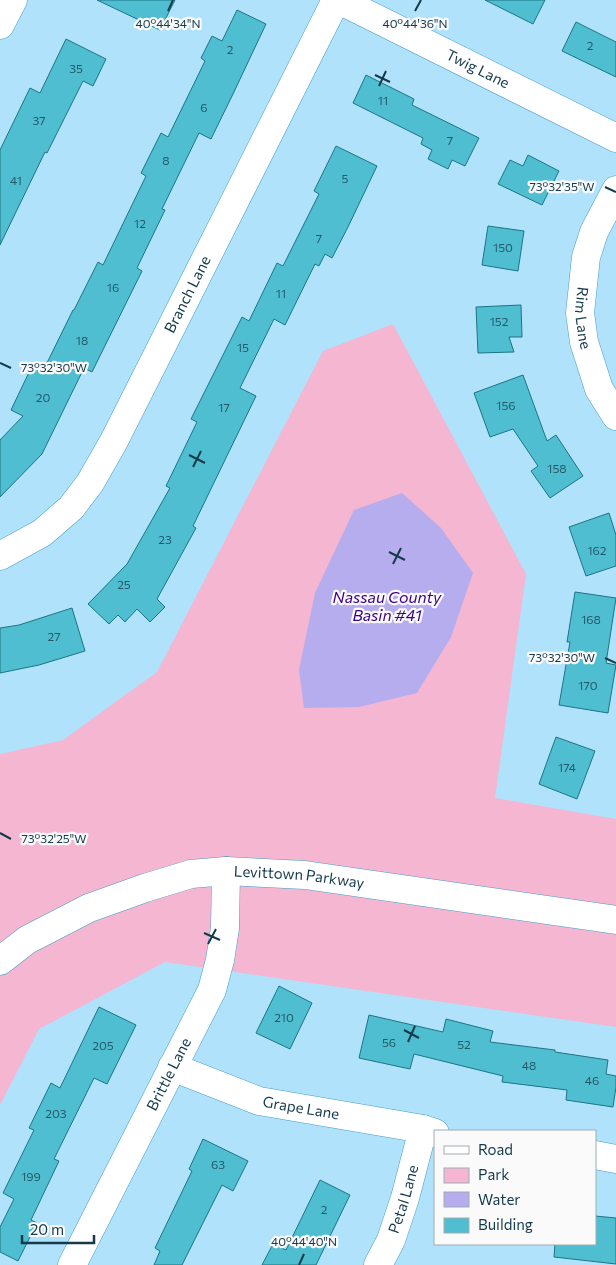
<svg xmlns="http://www.w3.org/2000/svg" width="616" height="1265" viewBox="0 0 616 1265" font-family="Commissioner,sans-serif">
<style>
.green{fill:#f4b6d1}
.water{fill:#b6adef}
.building{fill:#50bed1;stroke:#1b7583}
.lines{fill:none;stroke-linecap:round;stroke-linejoin:round}
.street-casing{stroke:#469ec7;stroke-width:29}
.secondary-casing{stroke:#469ec7;stroke-width:29}
.street{stroke:#fff;stroke-width:28}
.secondary{stroke:#fff;stroke-width:28}
.ticks{fill:none;stroke:#153a4b;stroke-width:2}
.labels{text-anchor:middle;stroke-width:4.5;stroke-linejoin:round;paint-order:stroke}
.number-label{font-size:12px;fill:#245b6c}
.street-label{font-size:15px;fill:#153a4b;stroke:#fafafa}
.water-label{font-size:16px;font-style:italic;fill:#3c008a;stroke:#fafafa}
.ticks-label{font-size:12px;text-anchor:middle;fill:#153a4b;stroke:#fafafa;stroke-width:4.5;stroke-linejoin:round;paint-order:stroke}
</style>
<rect width="100%" height="100%" fill="#b0e2fb"/>
<path class="green" d="M 393,324 L 526,574 L 495,798 L 616,819 L 616,1027 L 165,962 L 39,1029 L 0,1105 L 0,754 L 63,740 L 157,672 L 323,351 Z"/>
<path class="water" d="M 402,493 L 441,528 L 473,573 L 451,637 L 417,693 L 359,707 L 304,708 L 299,670 L 315,593 L 354,510 Z"/>
<g class="building">
<path d="M 97,0 L 175,0 L 160,30 Z"/>
<path d="M 485,0 L 545,0 L 533,24 Z"/>
<path d="M 237,10 L 266,24 L 233,94 L 211,139 L 199,133 L 162,209 L 165,210 L 137,268 L 142,271 L 92,372 L 84,368 L 42,454 L 0,497 L 0,440 L 23,416 L 11,410 L 32,366 L 43,371 L 73,310 L 74,310 L 98,262 L 103,265 L 146,176 L 141,173 L 161,133 L 168,137 L 205,61 L 201,58 L 212,36 L 222,41 Z"/>
<path d="M 576,22 L 616,42 L 616,77 L 562,51 Z"/>
<path d="M 66,39 L 106,59 L 93,86 L 83,81 L 47,153 L 45,152 L 0,245 L 0,150 L 30,88 L 40,93 Z"/>
<path d="M 366,75 L 414,99 L 412,105 L 479,138 L 465,166 L 452,160 L 448,169 L 428,159 L 432,150 L 421,144 L 423,138 L 353,103 Z"/>
<path d="M 336,146 L 377,166 L 348,227 L 332,258 L 325,254 L 319,266 L 315,264 L 285,325 L 274,319 L 240,388 L 256,396 L 193,526 L 196,528 L 157,599 L 165,607 L 150,622 L 137,609 L 125,622 L 118,615 L 109,624 L 88,604 L 127,564 L 170,488 L 166,486 L 197,422 L 191,419 L 242,317 L 249,321 L 277,263 L 283,266 L 319,194 L 314,191 Z"/>
<path d="M 528,155 L 559,171 L 542,205 L 498,184 L 510,160 L 523,166 Z"/>
<path d="M 488,226 L 524,231 L 518,271 L 482,265 Z"/>
<path d="M 521,305 L 522,337 L 509,337 L 514,352 L 478,353 L 476,307 Z"/>
<path d="M 523,375 L 547,441 L 556,435 L 583,476 L 550,498 L 531,471 L 538,466 L 513,429 L 490,437 L 474,393 Z"/>
<path d="M 609,513 L 616,535 L 616,566 L 586,576 L 569,527 Z"/>
<path d="M 575,592 L 616,598 L 606,663 L 616,665 L 608,713 L 559,705 L 570,642 L 567,642 Z"/>
<path d="M 72,608 L 85,651 L 39,665 L 0,673 L 0,628 L 19,625 Z"/>
<path d="M 556,737 L 595,751 L 577,799 L 539,784 Z"/>
<path d="M 279,986 L 312,1003 L 290,1049 L 256,1033 Z"/>
<path d="M 99,1007 L 136,1025 L 107,1084 L 94,1078 L 54,1159 L 59,1161 L 31,1220 L 37,1223 L 18,1261 L 0,1252 L 0,1227 L 14,1199 L 3,1193 L 34,1130 L 29,1128 L 51,1083 L 60,1088 Z"/>
<path d="M 369,1015 L 443,1032 L 446,1019 L 493,1031 L 490,1042 L 555,1050 L 555,1052 L 608,1060 L 606,1074 L 616,1076 L 616,1087 L 613,1107 L 566,1100 L 567,1090 L 502,1082 L 503,1076 L 414,1054 L 410,1069 L 359,1058 Z"/>
<path d="M 203,1139 L 248,1161 L 233,1191 L 222,1185 L 182,1265 L 154,1265 L 160,1251 L 155,1248 L 192,1171 L 189,1169 Z"/>
<path d="M 320,1180 L 350,1195 L 316,1265 L 262,1265 L 273,1244 L 286,1250 Z"/>
<path d="M 595,1216 L 616,1218 L 616,1264 L 554,1257 L 555,1244 L 595,1244 Z"/>
</g>
<g class="lines">
<defs>
<g id="street">
<path id="s1" d="M 339,0 L 616,138"/>
<path d="M 0,25 L 13,0"/>
<path id="s2" d="M 616,190 L 594,232 L 586,257 L 580,313 L 584,342 L 599,389 L 616,416"/>
<path id="s3" d="M 0,556 L 42,533 L 71,508 L 90,483 L 114,441 L 336,0"/>
<path id="s4" d="M 172,1067 L 259,1101 L 423,1129 L 435,1133"/>
<path d="M 595,1155 L 616,1159"/>
<path id="s5" d="M 72,1265 L 212,990 L 220,960 L 225,928 L 226,871"/>
<path id="s6" d="M 378,1265 L 391,1240 L 405,1198 L 423,1129"/>
</g>
<g id="secondary">
<path id="s7" d="M 0,961 L 27,940 L 89,908 L 145,888 L 191,874 L 226,871 L 305,875 L 616,920"/>
</g>
</defs>
<use href="#street" class="street-casing"/>
<use href="#secondary" class="secondary-casing"/>
<use href="#street" class="street"/>
<use href="#secondary" class="secondary"/>
</g>
<path class="ticks" d="M 168,11 L 173,0M 415,11 L 421,0M 375,75 L 390,82M 379,86 L 386,71M 605,187 L 616,192M 0,363 L 11,368M 189,455 L 205,463M 193,467 L 201,451M 389,552 L 405,560M 393,564 L 401,548M 605,658 L 616,663M 0,833 L 11,839M 204,933 L 220,940M 208,944 L 216,929M 404,1030 L 419,1038M 408,1042 L 415,1026M 299,1265 L 304,1254"/>
<g class="labels">
<g class="number-label">
<text x="590" y="50">2</text>
<text x="230" y="54">2</text>
<text x="76" y="73">35</text>
<text x="383" y="105">11</text>
<text x="204" y="112">6</text>
<text x="39" y="125">37</text>
<text x="450" y="145">7</text>
<text x="166" y="165">8</text>
<text x="345" y="183">5</text>
<text x="16" y="185">41</text>
<text x="140" y="228">12</text>
<text x="319" y="243">7</text>
<text x="503" y="252">150</text>
<text x="113" y="292">16</text>
<text x="281" y="298">11</text>
<text x="499" y="326">152</text>
<text x="82" y="345">18</text>
<text x="243" y="352">15</text>
<text x="43" y="402">20</text>
<text x="506" y="410">156</text>
<text x="224" y="412">17</text>
<text x="557" y="473">158</text>
<text x="165" y="544">23</text>
<text x="597" y="555">162</text>
<text x="124" y="589">25</text>
<text x="591" y="624">168</text>
<text x="54" y="641">27</text>
<text x="588" y="690">170</text>
<text x="567" y="772">174</text>
<text x="284" y="1022">210</text>
<text x="389" y="1047">56</text>
<text x="464" y="1049">52</text>
<text x="103" y="1050">205</text>
<text x="529" y="1070">48</text>
<text x="592" y="1085">46</text>
<text x="56" y="1118">203</text>
<text x="218" y="1169">63</text>
<text x="31" y="1181">199</text>
<text x="324" y="1214">2</text>
</g>
<g class="street-label">
<text dy="5" stroke="none"><textPath href="#s1" startOffset="155">Twig Lane</textPath></text>
<text dy="5" stroke="none"><textPath href="#s3" startOffset="330">Branch Lane</textPath></text>
<text dy="5" stroke="none"><textPath href="#s2" startOffset="135">Rim Lane</textPath></text>
<text dy="5" stroke="none"><textPath href="#s7" startOffset="320">Levittown Parkway</textPath></text>
<text dy="5" stroke="none"><textPath href="#s5" startOffset="214">Brittle Lane</textPath></text>
<text dy="5" stroke="none"><textPath href="#s4" startOffset="136">Grape Lane</textPath></text>
<text dy="5" stroke="none"><textPath href="#s6" startOffset="71">Petal Lane</textPath></text>
</g>
<g class="water-label">
<text x="387" y="603">Nassau County<tspan x="387" dy="18">Basin #41</tspan></text>
</g>
</g>
<g class="ticks-label">
<text x="168" y="28">40°44'34"N</text>
<text x="415" y="28">40°44'36"N</text>
<text x="562" y="191">73°32'35"W</text>
<text x="54" y="372">73°32'30"W</text>
<text x="562" y="662">73°32'30"W</text>
<text x="54" y="843">73°32'25"W</text>
<text x="304" y="1246">40°44'40"N</text>
</g>
<rect x="434" y="1130" width="162" height="115" fill="#fafafa" stroke="#9eadb4"/>
<rect x="444" y="1146" width="25" height="8" fill="#ffffff" stroke="#9eadb4"/>
<text x="478" y="1155" font-size="15" fill="#153a4b">Road</text>
<rect x="444" y="1168" width="25" height="15" fill="#f4b6d1" stroke="#9eadb4"/>
<text x="478" y="1180" font-size="15" fill="#153a4b">Park</text>
<rect x="444" y="1192" width="25" height="15" fill="#b6adef" stroke="#9eadb4"/>
<text x="478" y="1205" font-size="15" fill="#153a4b">Water</text>
<rect x="444" y="1218" width="25" height="15" fill="#50bed1" stroke="#9eadb4"/>
<text x="478" y="1230" font-size="15" fill="#153a4b">Building</text>
<path d="M22 1235v8h72v-8" fill="none" stroke="#153a4b" stroke-width="2.5"/>
<text x="30" y="1235" font-size="15" fill="#153a4b" stroke="#fafafa" stroke-width="4" paint-order="stroke">20 m</text>
</svg>
